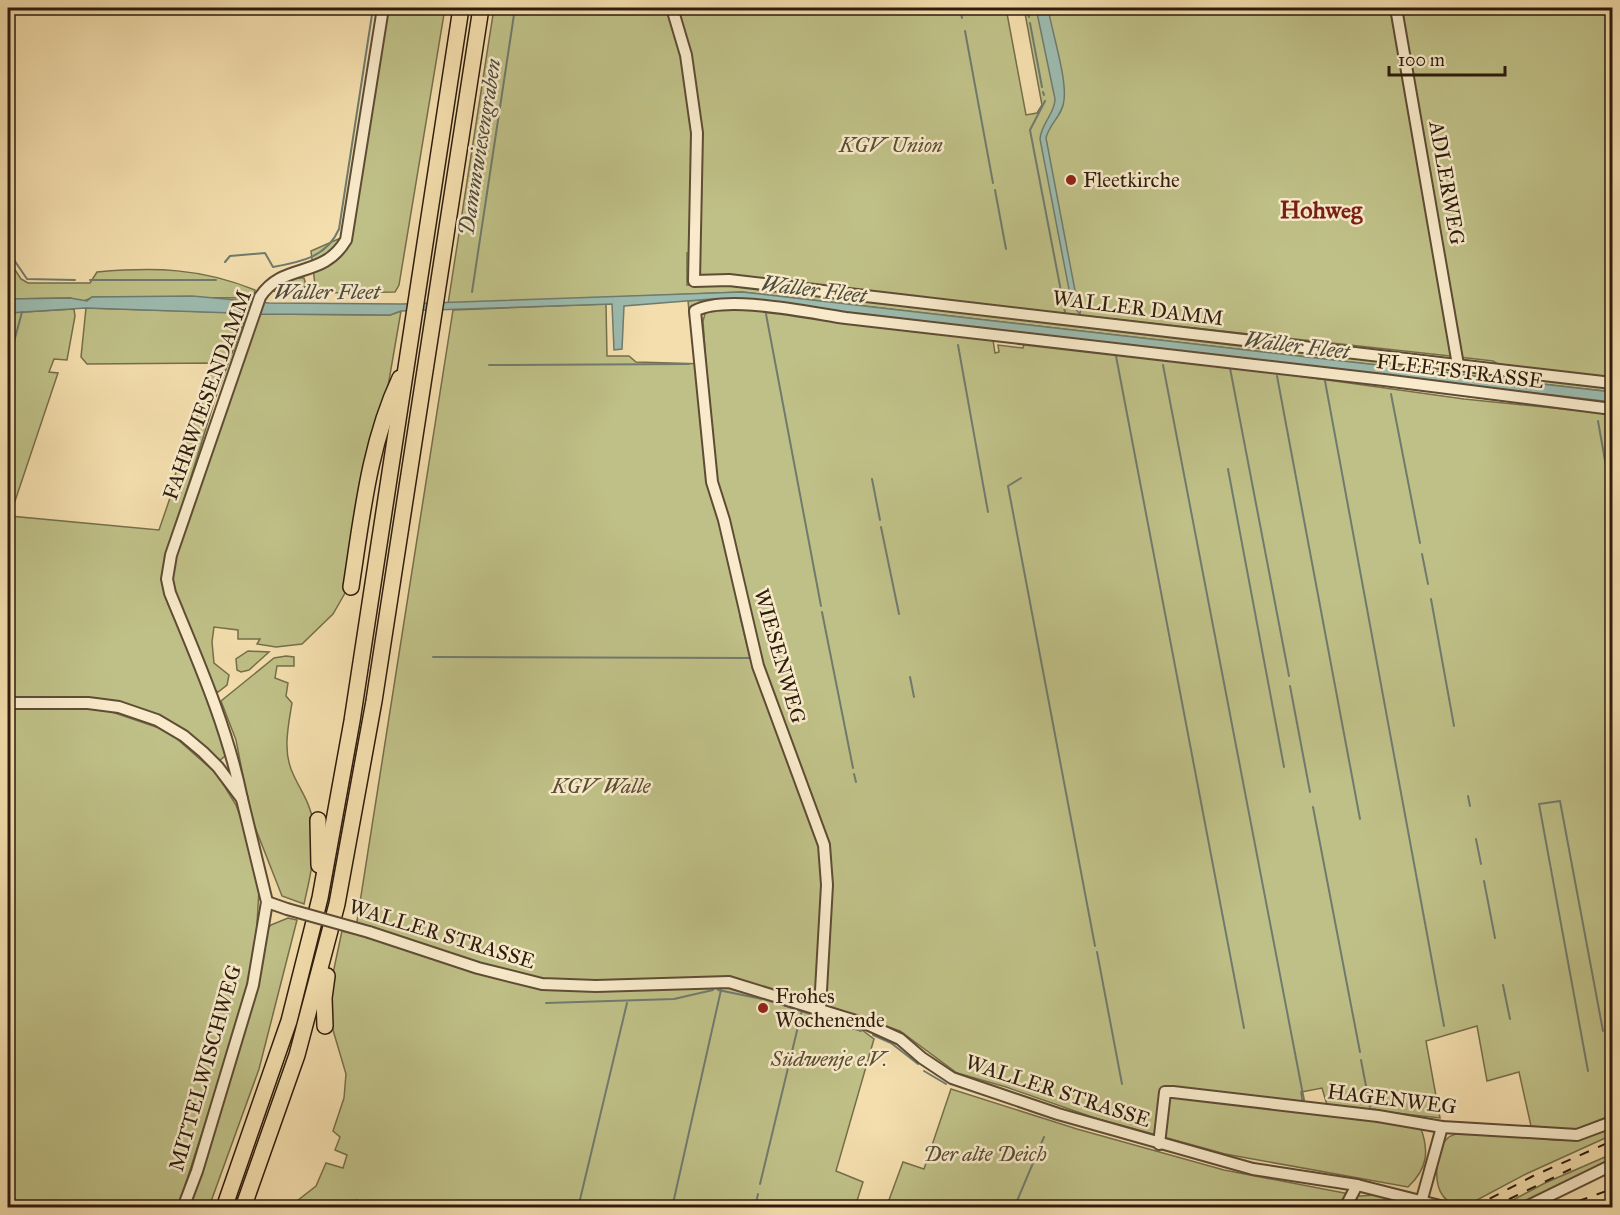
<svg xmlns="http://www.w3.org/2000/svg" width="1620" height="1215" viewBox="0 0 1620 1215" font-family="'IM FELL Great Primer',serif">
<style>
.green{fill:#bfc087;stroke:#766e4a;stroke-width:1.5}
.water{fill:#9cbbaf;stroke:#707b6e;stroke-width:1.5}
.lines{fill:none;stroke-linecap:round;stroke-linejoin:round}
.stream{stroke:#707b6e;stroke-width:2}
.minor-casing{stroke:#5f4c35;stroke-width:14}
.highway-casing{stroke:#2d1c0d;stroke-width:18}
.minor{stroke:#f8eaca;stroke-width:10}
.highway{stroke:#f4dead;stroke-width:15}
.rail{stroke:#2d1c0d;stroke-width:2;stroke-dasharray:10 10;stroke-linecap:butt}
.minor-bridge-casing{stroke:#5f4c35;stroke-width:14;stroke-linecap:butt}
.minor-bridge{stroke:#f8eaca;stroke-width:10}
.poi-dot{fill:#8f2418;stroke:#f8eaca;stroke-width:2}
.labels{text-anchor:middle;stroke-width:5;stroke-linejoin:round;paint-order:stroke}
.park-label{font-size:21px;font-style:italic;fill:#594d32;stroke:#f8eaca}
.poi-label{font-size:21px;fill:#2d1c0d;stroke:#f8eaca;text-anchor:start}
.street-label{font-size:21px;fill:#2d1c0d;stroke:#f8eaca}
.water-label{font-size:22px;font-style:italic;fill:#4e4c3e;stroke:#f8eaca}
.quarter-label{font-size:24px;font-weight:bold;fill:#7a1f14;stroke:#f8eaca}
</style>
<rect width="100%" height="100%" fill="#f4dead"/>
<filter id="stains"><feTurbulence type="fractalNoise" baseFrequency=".00333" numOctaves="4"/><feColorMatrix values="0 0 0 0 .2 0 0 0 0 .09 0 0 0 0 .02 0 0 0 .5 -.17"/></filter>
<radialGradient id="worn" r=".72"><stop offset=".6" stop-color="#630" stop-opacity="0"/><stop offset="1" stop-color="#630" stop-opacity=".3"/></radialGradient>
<g class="green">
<path d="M 379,8 L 445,8 L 399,285 L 395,292 L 316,293 L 311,251 L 343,237 Z"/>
<path d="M 494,8 L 1006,8 L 1026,115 L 1037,113 L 1042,105 L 1024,8 L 1612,8 L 1612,377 L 1501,366 L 1493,361 L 1450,356 L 856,291 L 777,279 L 699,276 L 698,253 L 687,253 L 687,285 L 741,286 L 1612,388 L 1612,392 L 742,292 L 448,304 Z"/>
<path d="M 8,259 L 21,279 L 28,283 L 90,283 L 97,272 C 155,267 201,268 255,290 L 254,298 L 92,297 C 85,302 78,302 70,298 L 8,299 Z"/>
<path d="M 291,278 L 304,278 L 306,285 L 302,291 L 289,294 L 273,291 Z"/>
<path d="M 711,299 L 743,300 L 979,328 L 993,327 L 1032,334 L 1414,377 L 1612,402 L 1612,407 L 706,303 L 694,321 L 690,321 L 688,301 Z"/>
<path d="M 606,304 L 607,356 L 629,356 L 636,362 L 706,364 L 703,321 L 706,310 L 762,309 L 993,340 L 995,353 L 999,352 L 998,345 L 1023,348 L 1024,344 L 1227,366 L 1464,399 L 1612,414 L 1612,1115 L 1574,1130 L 1531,1126 L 1519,1072 L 1487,1081 L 1477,1026 L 1426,1041 L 1440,1118 L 1377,1111 L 1375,1109 L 1368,1112 L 1328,1108 L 1322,1088 L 1301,1092 L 1304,1111 L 1420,1126 C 1430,1152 1427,1169 1408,1187 L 1225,1154 L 1095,1118 L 1006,1087 L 957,1073 L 900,1031 L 811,1000 L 805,1008 L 858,1027 L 874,1039 L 836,1171 L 863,1182 L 855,1207 L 288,1208 L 316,1186 L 326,1163 L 343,1168 L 347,1155 L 335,1150 L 340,1137 L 333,1131 L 344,1098 L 346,1074 L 333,1030 L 329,992 L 342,931 L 355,934 L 453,310 Z"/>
<path d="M 86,308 L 247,313 L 215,399 L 174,532 L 163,585 L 225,738 L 229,753 L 220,760 L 137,708 L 8,699 L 8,313 L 74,309 L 75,316 L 67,360 L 54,359 L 49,372 L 58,373 L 10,516 L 159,530 L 171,495 L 168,494 L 203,400 L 201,399 L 214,363 L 87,364 L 81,357 Z"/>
<path d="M 401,311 L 387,392 L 360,496 L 345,593 L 333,614 L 302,644 L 276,647 L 257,644 L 260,639 L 238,639 L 238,630 L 214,627 L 212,642 L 214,663 L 229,675 L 227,685 L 218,692 L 214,690 L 170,585 L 172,563 L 260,314 L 390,315 Z"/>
<path d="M 248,651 L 269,652 L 249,670 L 241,672 L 237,670 L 236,659 Z"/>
<path d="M 286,656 L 294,657 L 294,666 L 277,666 L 275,678 L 288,683 L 286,696 L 292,703 C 288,727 282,753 294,776 C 301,791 311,805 313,822 C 317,850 310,877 304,904 L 282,896 L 251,817 L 236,740 L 221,701 L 274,658 Z"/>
<path d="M 8,707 L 103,709 L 168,731 L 217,774 L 236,805 L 246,832 L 259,890 L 256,940 L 243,1006 L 178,1207 L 8,1207 Z"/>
<path d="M 288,918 L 297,920 L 259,1069 L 209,1207 L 186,1208 L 265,931 L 271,925 Z"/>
<path d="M 951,1089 L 1077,1129 L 1224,1170 L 1360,1196 L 1375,1195 L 1394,1200 L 1399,1207 L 886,1208 L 903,1162 L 924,1169 Z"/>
<path d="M 1612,1127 L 1612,1135 L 1526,1174 L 1464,1207 C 1456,1205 1448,1203 1443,1196 C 1433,1183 1435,1148 1449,1137 C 1452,1135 1459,1133 1462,1132 L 1555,1140 L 1568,1140 Z"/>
<path d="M 1612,1154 L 1612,1161 L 1516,1207 L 1498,1208 L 1545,1183 Z"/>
</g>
<g class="water">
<path d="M 1036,8 L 1048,8 C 1052,32 1067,78 1064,100 C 1063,115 1049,124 1046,138 L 1077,301 L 1081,308 L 1080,314 L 1072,305 L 1040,139 C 1041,123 1055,114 1055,99 Z"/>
<path d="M 742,292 L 1612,392 L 1612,402 L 743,300 L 711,299 L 624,306 L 622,349 L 614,350 L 612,304 L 401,311 L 390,315 L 260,314 L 86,308 L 8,313 L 8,299 L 70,298 L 87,301 L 92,297 L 192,296 L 269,303 L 402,304 Z"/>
</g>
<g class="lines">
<g class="stream">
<path d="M 960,8 L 962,18"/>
<path d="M 1027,8 L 1029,17"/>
<path d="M 1030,23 L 1042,87"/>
<path d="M 965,31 L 993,183"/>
<path d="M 695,80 C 703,129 703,175 700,224"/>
<path d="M 1043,92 L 1044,95"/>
<path d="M 1045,101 L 1030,130 L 1065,312"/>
<path d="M 995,190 L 1006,249"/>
<path d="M 8,251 L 27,279 L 75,280"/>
<path d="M 700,259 L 700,274"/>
<path d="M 225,262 L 230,256 L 265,253 L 273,267 C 301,262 327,257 339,229 L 373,8"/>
<path d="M 90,280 L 216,280"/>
<path d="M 472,292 L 515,8"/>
<path d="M 766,314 L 821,606"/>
<path d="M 958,345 L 988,512"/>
<path d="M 1116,356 L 1244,1028"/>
<path d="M 8,364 L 22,312"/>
<path d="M 489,365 L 689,364"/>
<path d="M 1163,365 L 1304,1100"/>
<path d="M 1230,368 L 1289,676"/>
<path d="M 1277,376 L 1360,819"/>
<path d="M 1325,381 L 1444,1026"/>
<path d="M 1391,394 L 1420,543"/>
<path d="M 1598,421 L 1612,500"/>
<path d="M 1228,469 L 1284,767"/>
<path d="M 1021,478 L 1008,486 L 1095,946"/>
<path d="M 872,479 L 880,520"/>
<path d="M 881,527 L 899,614"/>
<path d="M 1422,554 L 1428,584"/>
<path d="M 1431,599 L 1454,726"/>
<path d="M 822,612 L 853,768"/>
<path d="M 740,616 L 750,657"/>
<path d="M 433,657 L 751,658"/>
<path d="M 910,677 L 914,697"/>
<path d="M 1290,686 L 1310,792"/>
<path d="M 854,774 L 856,782"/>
<path d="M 1468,796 L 1470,806"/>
<path d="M 1313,807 L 1360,1052"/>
<path d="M 1476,839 L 1481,864"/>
<path d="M 1484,881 L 1495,938"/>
<path d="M 1097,952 L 1122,1084"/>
<path d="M 1503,985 L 1510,1019"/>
<path d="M 718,990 L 762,999"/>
<path d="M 546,1003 L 674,999 L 713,990"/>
<path d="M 777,1003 L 861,1031"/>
<path d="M 873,1035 L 891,1043 L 918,1064"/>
<path d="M 1361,1060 L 1370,1107"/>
<path d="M 924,1071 L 946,1084"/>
<path d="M 1588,1071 L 1539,804 L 1560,801 L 1603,1031"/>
<path d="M 760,1184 L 802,1010"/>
<path d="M 355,1208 L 357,1200"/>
<path d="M 578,1208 L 627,1003"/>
<path d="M 672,1208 L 721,990"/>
<path d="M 755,1208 L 758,1194"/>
<path d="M 1014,1208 L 1044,1137"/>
</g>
<defs>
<g id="minor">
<path d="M 672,8 L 686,55 L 697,133 L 694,281 L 729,280 L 1612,383"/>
<path d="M 1396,8 L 1458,365"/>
<path d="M 8,703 L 88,703 L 119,707 L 157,720 L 184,736 L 203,752 L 218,767 L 242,799 L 267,902 L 253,985 L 197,1171 L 183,1208"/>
<path d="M 242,799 C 227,726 198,661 170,593 L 167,579 L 171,555 L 260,297 C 284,261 322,280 346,240 L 383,8"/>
<path d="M 267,902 L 287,909"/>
<path d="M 369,932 L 478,968 L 542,984 L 596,986 L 729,982 L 869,1025 L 900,1039 L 922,1058 L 952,1078 L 1058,1114 L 1253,1169 L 1357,1185 L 1448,1208"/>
<path d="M 820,1008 L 827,885 L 824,845 L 758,666 L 724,520 L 712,482 L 695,311 C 726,294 810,313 846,318 L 1384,380 L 1612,409"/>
<path d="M 1159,1144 L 1165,1092 L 1173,1092 L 1378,1116 L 1442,1127 L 1577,1135 L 1612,1122"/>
<path d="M 1422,1199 L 1442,1127"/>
<path d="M 1345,1208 L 1357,1185"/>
<path d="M 1524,1208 L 1612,1165"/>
</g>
<g id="highway">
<path d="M 351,587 C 362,516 369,444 400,378"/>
<path d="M 318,820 L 319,865"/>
<path d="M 325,1026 L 324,998 L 327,976"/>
<path d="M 224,1208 L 289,1021 L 320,898 L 352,721 L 461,8"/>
<path d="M 243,1208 L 297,1055 L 337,904 L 374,701 L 481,8"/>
</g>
</defs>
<use href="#minor" class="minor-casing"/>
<use href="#highway" class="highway-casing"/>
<use href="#minor" class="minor"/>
<use href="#highway" class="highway"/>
<g class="rail">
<path d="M 1472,1208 L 1533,1176 L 1612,1141"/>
<path d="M 1491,1208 L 1571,1169"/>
<path d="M 1559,1208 L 1612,1189"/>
</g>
<defs>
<path id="minor-bridge" d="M 287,909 L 369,932"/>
</defs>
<use href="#minor-bridge" class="minor-bridge-casing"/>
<use href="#minor-bridge" class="minor-bridge"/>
</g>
<g class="poi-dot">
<circle cx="1071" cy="180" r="6"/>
<circle cx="763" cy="1008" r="6"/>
</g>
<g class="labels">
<g class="park-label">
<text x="891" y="152">KGV Union</text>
<text x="601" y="793">KGV Walle</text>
<text x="829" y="1066">Südwenje e.V.</text>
<text x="985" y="1161">Der alte Deich</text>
</g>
<g class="poi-label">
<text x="1083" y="187">Fleetkirche</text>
<text x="775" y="1003">Frohes<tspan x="775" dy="24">Wochenende</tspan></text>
</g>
<g class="street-label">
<text transform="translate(1447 183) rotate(80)" y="7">ADLERWEG</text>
<text transform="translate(1138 308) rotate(7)" y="7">WALLER DAMM</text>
<text transform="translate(1460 371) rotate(7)" y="7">FLEETSTRASSE</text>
<text transform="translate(207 395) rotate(-70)" y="7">FAHRWIESENDAMM</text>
<text transform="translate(780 656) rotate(74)" y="7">WIESENWEG</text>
<text transform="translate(442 934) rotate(17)" y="7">WALLER STRASSE</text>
<text transform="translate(205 1068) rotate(-74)" y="7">MITTELWISCHWEG</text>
<text transform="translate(1058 1091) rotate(18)" y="7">WALLER STRASSE</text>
<text transform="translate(1392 1099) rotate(7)" y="7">HAGENWEG</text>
</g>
<g class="water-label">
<text transform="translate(479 147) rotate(-81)" y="8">Dammwiesengraben</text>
<text transform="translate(814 289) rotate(7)" y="8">Waller Fleet</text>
<text x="327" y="299">Waller Fleet</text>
<text transform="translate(1297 345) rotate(7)" y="8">Waller Fleet</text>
</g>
<g class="quarter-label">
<text x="1321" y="218">Hohweg</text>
</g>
</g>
<rect width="1620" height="1215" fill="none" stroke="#f4dead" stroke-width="30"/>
<rect x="9" y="9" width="1602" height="1197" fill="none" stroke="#2d1c0d" stroke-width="3"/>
<rect x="15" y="15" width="1590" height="1185" fill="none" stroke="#2d1c0d" stroke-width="1.5"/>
<path d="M1389 66v9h116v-9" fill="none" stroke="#2d1c0d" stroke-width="3"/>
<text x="1398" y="66" font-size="18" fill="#2d1c0d" stroke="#f8eaca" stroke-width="4.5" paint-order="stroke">100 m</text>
<rect width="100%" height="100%" filter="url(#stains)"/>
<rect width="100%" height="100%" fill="url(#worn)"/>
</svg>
